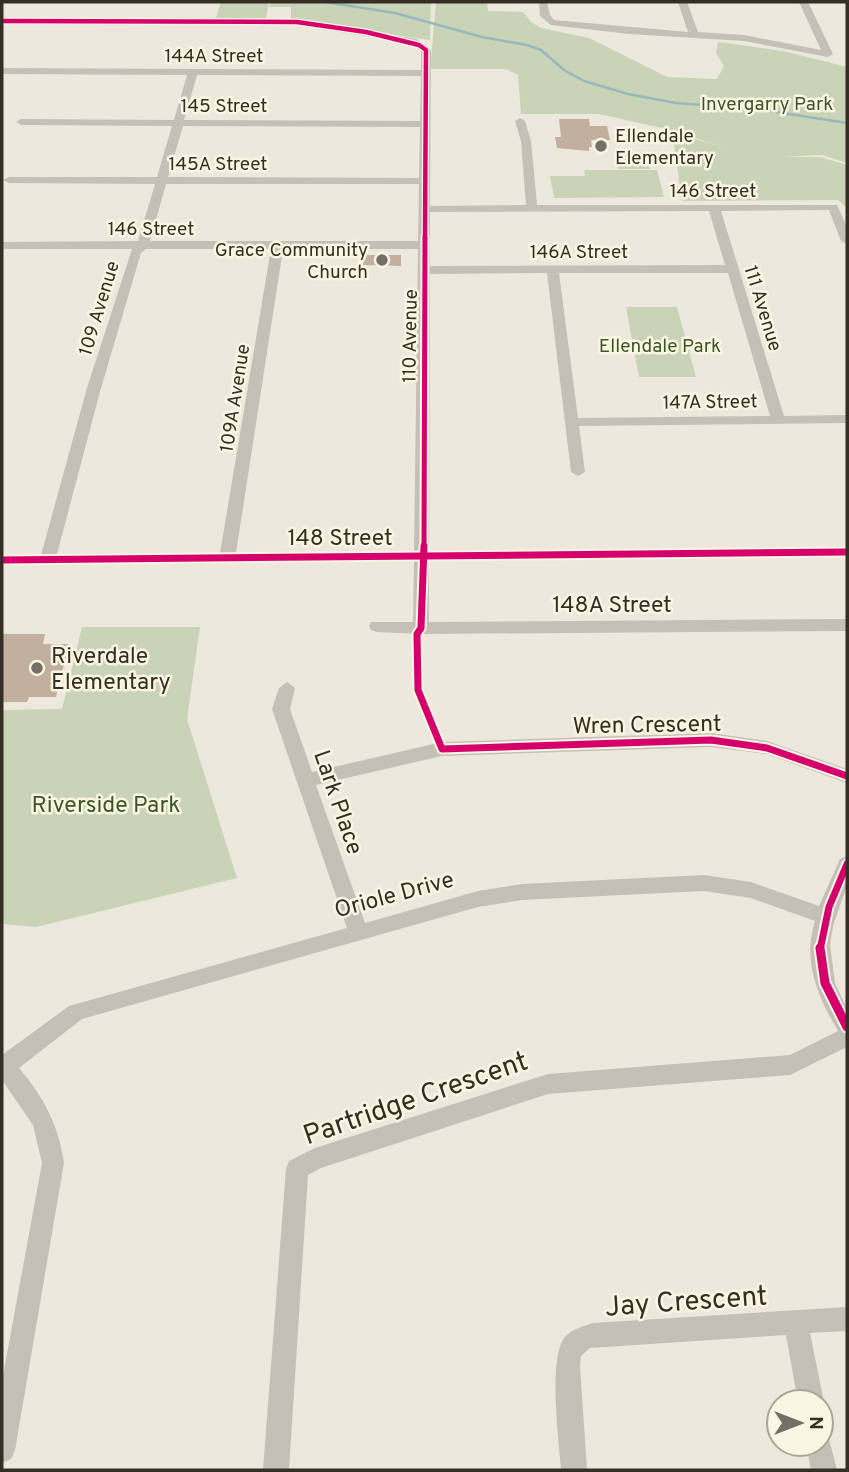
<svg xmlns="http://www.w3.org/2000/svg" width="849" height="1472" viewBox="0 0 849 1472" font-family="Overpass,sans-serif">
<style>
.green{fill:#c9d4b6}
.lines{fill:none;stroke-linecap:round;stroke-linejoin:round}
.stream{stroke:#98b8c0;stroke-width:2.5}
.building{fill:#c2af9d}
.minor{fill:#c5c0b7;fill-rule:evenodd}
.cycleway-far3-casing{stroke:#fbf5e3;stroke-width:7}
.cycleway-far2-casing{stroke:#fbf5e3;stroke-width:9}
.cycleway-far1-casing{stroke:#fbf5e3;stroke-width:11}
.cycleway-casing{stroke:#fbf5e3;stroke-width:13}
.cycleway-far3{stroke:#d6006c;stroke-width:4.5}
.cycleway-far2{stroke:#d6006c;stroke-width:5}
.cycleway-far1{stroke:#d6006c;stroke-width:7}
.cycleway{stroke:#d6006c;stroke-width:9}
.poi-dot{fill:#766f65;stroke:#fbf5e3;stroke-width:2.5}
.labels{text-anchor:middle;stroke-width:5;stroke-linejoin:round;paint-order:stroke}
.far-street-label{font-size:19px;fill:#362e25;stroke:#fbf5e3}
.far-park-label{font-size:19px;fill:#3b5726;stroke:#fbf5e3}
.far-poi-label{font-size:19px;fill:#362e25;stroke:#fbf5e3;text-anchor:start}
.street-label{font-size:23px;fill:#362e25;stroke:#fbf5e3}
.poi-label{font-size:23px;fill:#362e25;stroke:#fbf5e3;text-anchor:start}
.park-label{font-size:23px;fill:#3b5726;stroke:#fbf5e3}
.near-street-label{font-size:28px;fill:#362e25;stroke:#fbf5e3}
</style>
<rect width="100%" height="100%" fill="#ede8dd"/>
<g class="green">
<path d="M 221,2 L 269,2 L 266,18 L 216,18 Z"/>
<path d="M 271,2 L 431,2 L 430,40 L 291,20 L 291,7 L 269,7 Z"/>
<path d="M 436,2 L 487,2 L 488,11 L 523,12 L 531,22 L 541,28 L 589,38 L 667,77 L 717,79 L 724,66 L 716,53 L 718,42 L 783,51 L 847,67 L 847,163 L 822,155 L 783,157 L 820,157 L 847,165 L 847,208 L 838,200 L 682,201 L 672,132 L 725,148 L 671,130 L 599,114 L 521,114 L 518,75 L 506,69 L 430,69 Z"/>
<path d="M 615,152 L 646,152 L 650,169 L 618,169 Z"/>
<path d="M 584,170 L 657,170 L 664,197 L 554,198 L 550,176 L 585,176 Z"/>
<path d="M 626,307 L 677,307 L 696,377 L 639,377 Z"/>
<path d="M 82,627 L 200,627 L 187,719 L 237,878 L 36,927 L 2,924 L 2,710 L 62,709 Z"/>
</g>
<g class="lines">
<path class="stream" d="M 325,2 L 395,13 L 482,37 L 527,45 L 541,50 L 564,70 L 584,81 L 628,94 L 676,103 L 757,109 L 847,123"/>
</g>
<g class="building">
<path d="M 559,119 L 589,119 L 590,126 L 607,126 L 610,140 L 591,140 L 592,147 L 589,147 L 589,151 L 557,148 L 555,137 L 561,137 Z"/>
<path d="M 363,255 L 401,255 L 401,266 L 363,265 Z"/>
<path d="M 2,634 L 45,634 L 43,644 L 69,644 L 56,697 L 29,697 L 27,702 L 2,702 Z"/>
</g>
<g class="lines">
<g class="minor">
<path d="M 539,2 L 547,2 L 550,15 L 554,20 L 688,32 L 678,2 L 687,2 L 698,32 L 744,35 L 821,50 L 799,2 L 808,2 L 833,54 L 828,57 L 744,41 L 629,34 L 551,25 L 540,16 Z"/>
<path d="M 2,18 L 296,19 L 417,39 L 431,50 L 430,206 L 526,205 L 521,141 L 515,121 L 520,118 L 525,121 L 531,141 L 537,205 L 837,205 L 847,227 L 847,244 L 841,241 L 829,210 L 721,211 L 784,416 L 847,415 L 847,423 L 579,426 L 585,472 L 578,476 L 571,472 L 547,273 L 430,274 L 429,551 L 847,547 L 847,557 L 429,561 L 429,622 L 847,619 L 847,631 L 421,634 L 377,632 L 371,630 L 369,626 L 371,622 L 413,622 L 414,561 L 2,565 L 2,555 L 41,555 L 87,388 L 132,249 L 2,249 L 2,242 L 138,241 L 155,184 L 9,183 L 3,180 L 9,177 L 157,177 L 172,126 L 21,125 L 16,122 L 21,119 L 174,120 L 187,75 L 2,74 L 2,68 L 421,70 L 421,51 L 411,43 L 296,25 L 2,24 ZM 197,75 L 421,76 L 420,121 L 184,120 ZM 183,126 L 420,127 L 419,178 L 168,177 ZM 166,184 L 419,184 L 418,241 L 150,241 ZM 709,211 L 725,265 L 430,266 L 430,212 ZM 146,249 L 271,249 L 220,553 L 57,554 L 101,388 L 141,253 ZM 283,249 L 418,249 L 414,551 L 236,553 ZM 559,273 L 728,273 L 770,416 L 578,418 Z"/>
<path d="M 287,682 L 295,688 L 290,709 L 312,772 L 442,742 L 711,733 L 767,741 L 847,769 L 847,783 L 766,754 L 711,747 L 442,756 L 316,785 L 365,923 L 478,891 L 522,884 L 704,875 L 751,882 L 819,906 L 840,859 L 847,856 L 847,885 L 833,926 L 830,945 L 835,983 L 847,1009 L 847,1047 L 790,1075 L 548,1094 L 321,1168 L 308,1175 L 289,1470 L 263,1470 L 286,1169 L 289,1161 L 315,1148 L 548,1074 L 790,1055 L 838,1031 C 818,997 802,961 815,921 L 751,898 L 704,891 L 522,900 L 478,907 L 82,1019 L 19,1068 C 43,1096 59,1126 64,1163 L 15,1450 L 11,1459 L 2,1463 L 2,1381 L 42,1163 L 33,1125 L 2,1080 L 2,1055 L 69,1006 L 347,928 L 272,709 L 279,688 Z"/>
<path d="M 847,1307 L 847,1331 L 810,1333 L 824,1402 L 821,1408 L 821,1402 L 798,1402 L 786,1335 L 590,1348 L 581,1356 L 580,1366 L 587,1470 L 561,1470 C 559,1441 548,1361 564,1338 C 570,1330 583,1326 593,1323 Z"/>
<path d="M 821,1432 L 828,1435 L 837,1470 L 811,1470 L 806,1444 L 821,1444 Z"/>
</g>
<defs>
<path id="cycleway-far3" d="M 2,21 L 297,22 L 366,32 L 419,45 L 426,50 L 425,238"/>
<path id="cycleway-far2" d="M 424,548 L 425,237"/>
<g id="cycleway-far1">
<path d="M 424,546 L 421,628 L 417,634 L 418,690 L 442,749 L 711,740 L 767,748 L 847,776"/>
<path d="M 2,560 L 847,552"/>
<path d="M 820,950 L 829,907 L 847,864"/>
</g>
<path id="cycleway" d="M 820,948 L 825,983 L 847,1027"/>
</defs>
<use href="#cycleway-far3" class="cycleway-far3-casing"/>
<use href="#cycleway-far2" class="cycleway-far2-casing"/>
<use href="#cycleway-far1" class="cycleway-far1-casing"/>
<use href="#cycleway" class="cycleway-casing"/>
<use href="#cycleway-far3" class="cycleway-far3"/>
<use href="#cycleway-far2" class="cycleway-far2"/>
<use href="#cycleway-far1" class="cycleway-far1"/>
<use href="#cycleway" class="cycleway"/>
</g>
<g class="poi-dot">
<circle cx="601" cy="146" r="7"/>
<circle cx="382" cy="260" r="7"/>
<circle cx="37" cy="668" r="7"/>
</g>
<g class="labels">
<g class="far-street-label">
<text x="214" y="62">144A Street</text>
<text x="224" y="112">145 Street</text>
<text x="218" y="170">145A Street</text>
<text x="713" y="197">146 Street</text>
<text x="151" y="235">146 Street</text>
<text x="579" y="258">146A Street</text>
<text transform="translate(98 308) rotate(-73)" y="7">109 Avenue</text>
<text transform="translate(764 308) rotate(73)" y="7">111 Avenue</text>
<text transform="translate(409 336) rotate(-89)" y="7">110 Avenue</text>
<text transform="translate(234 398) rotate(-81)" y="7">109A Avenue</text>
<text transform="translate(710 401) rotate(-1)" y="7">147A Street</text>
</g>
<g class="far-park-label">
<text x="767" y="110">Invergarry Park</text>
<text x="660" y="352">Ellendale Park</text>
</g>
<g class="far-poi-label">
<text x="615" y="142">Ellendale<tspan x="615" dy="22">Elementary</tspan></text>
<text x="368" y="256" text-anchor="end">Grace Community<tspan x="368" dy="22">Church</tspan></text>
</g>
<g class="street-label">
<text x="340" y="545">148 Street</text>
<text x="612" y="612">148A Street</text>
<text transform="translate(647 724) rotate(-1)" y="8">Wren Crescent</text>
<text transform="translate(339 802) rotate(71)" y="8">Lark Place</text>
<text transform="translate(394 894) rotate(-15)" y="8">Oriole Drive</text>
</g>
<g class="poi-label">
<text x="51" y="663">Riverdale<tspan x="51" dy="26">Elementary</tspan></text>
</g>
<g class="park-label">
<text x="106" y="812">Riverside Park</text>
</g>
<g class="near-street-label">
<text transform="translate(415 1097) rotate(-19)" y="10">Partridge Crescent</text>
<text transform="translate(686 1300) rotate(-4)" y="10">Jay Crescent</text>
</g>
</g>
<rect width="849" height="1472" fill="none" stroke="#362e25" stroke-width="7"/>
<g transform="translate(800 1423) rotate(90)"><circle r="33" fill="#fbf5e3" stroke="#aca597" stroke-width="2"/>
<path d="M0-5L12 26L0 18L-12 26Z" fill="#766f65"/>
<text y="-10" font-size="19" font-weight="bold" text-anchor="middle" fill="#362e25">N</text>
</g>
</svg>
